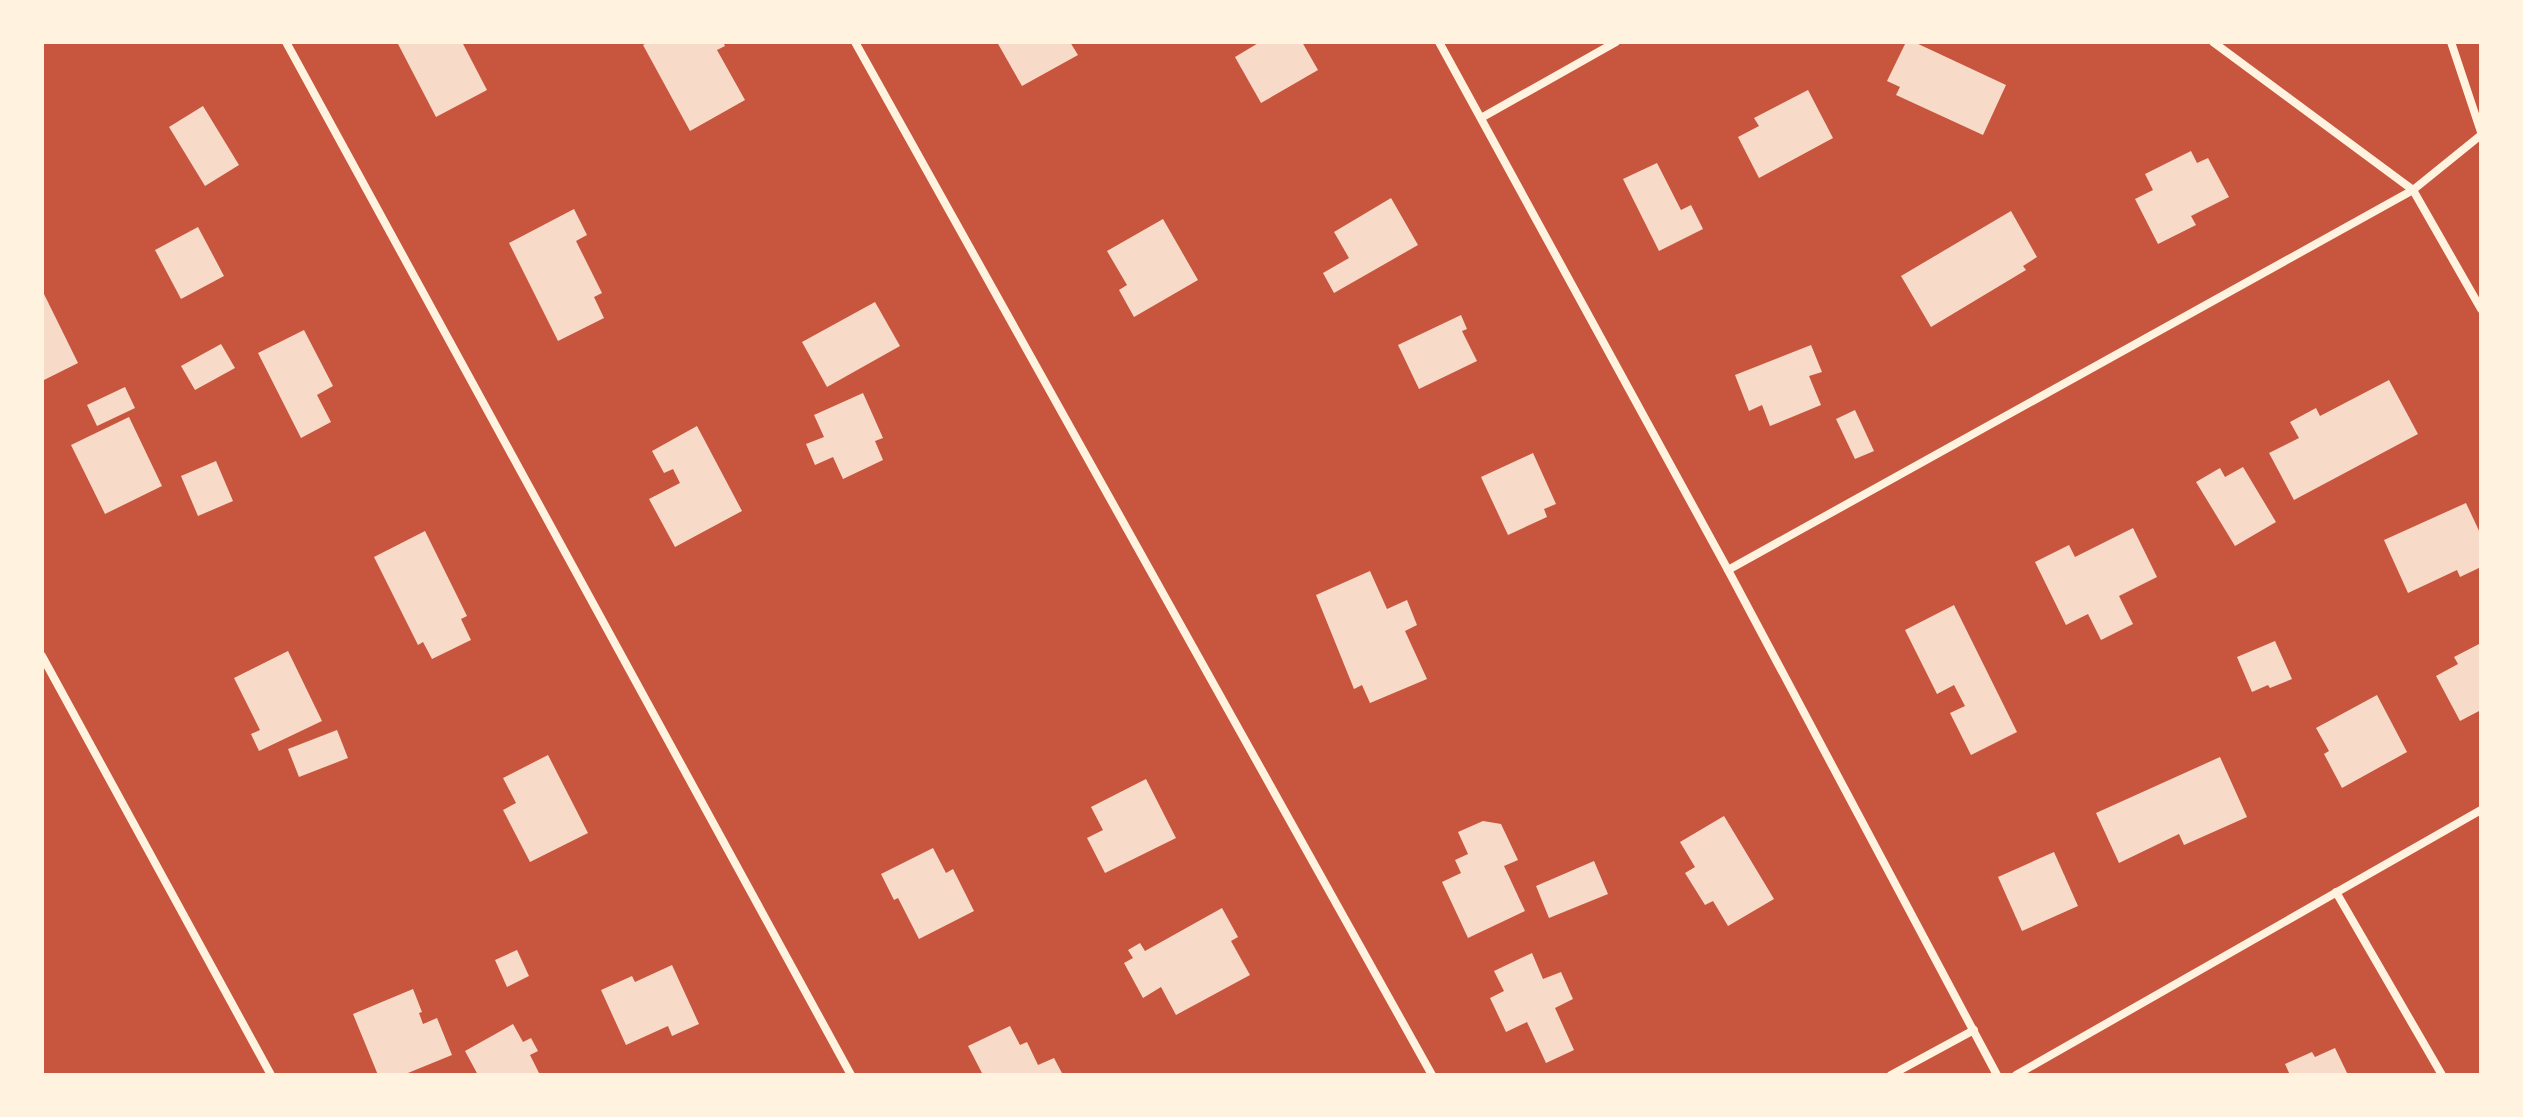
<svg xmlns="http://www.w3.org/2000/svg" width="2523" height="1117" viewBox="0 0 2523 1117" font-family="Raleway,sans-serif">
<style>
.building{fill:#f7dbc8}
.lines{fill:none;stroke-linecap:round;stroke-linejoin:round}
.minor{stroke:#fff3e0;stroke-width:8}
</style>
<rect width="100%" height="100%" fill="#c8553d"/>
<g class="building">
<path d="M 397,42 L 462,42 L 487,90 L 436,117 Z"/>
<path d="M 649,42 L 723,42 L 725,46 L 717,50 L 745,100 L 690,131 L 643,45 Z"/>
<path d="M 997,42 L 1070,42 L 1078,55 L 1022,86 Z"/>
<path d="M 1260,42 L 1302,42 L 1318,70 L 1261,103 L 1235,57 Z"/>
<path d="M 1906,42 L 1914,42 L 2006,85 L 1983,135 L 1896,95 L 1900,87 L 1887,81 Z"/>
<path d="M 1808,90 L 1833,138 L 1759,178 L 1738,137 L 1759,126 L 1754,118 Z"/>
<path d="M 203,106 L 239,165 L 205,186 L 169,127 Z"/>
<path d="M 2191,151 L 2197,163 L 2208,158 L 2229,197 L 2191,216 L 2196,225 L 2158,244 L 2135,199 L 2153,190 L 2145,174 Z"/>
<path d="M 1657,163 L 1681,210 L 1691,205 L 1703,229 L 1659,251 L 1623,179 Z"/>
<path d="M 1391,198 L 1418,245 L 1334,293 L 1323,273 L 1349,258 L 1334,232 Z"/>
<path d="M 574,209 L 587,235 L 576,241 L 602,293 L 594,297 L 604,318 L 558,341 L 509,243 Z"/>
<path d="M 2011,211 L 2037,257 L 2023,266 L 2026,270 L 1931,327 L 1901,276 Z"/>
<path d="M 1163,219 L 1198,280 L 1134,317 L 1119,290 L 1127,285 L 1107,251 Z"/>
<path d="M 198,227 L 224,276 L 181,299 L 155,250 Z"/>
<path d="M 42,290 L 78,363 L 42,381 Z"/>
<path d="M 875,302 L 900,346 L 827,387 L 802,342 Z"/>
<path d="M 1461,315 L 1467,329 L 1462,331 L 1477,361 L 1419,389 L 1398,345 Z"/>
<path d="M 304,330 L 333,386 L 317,395 L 331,422 L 301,438 L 258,353 Z"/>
<path d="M 221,344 L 235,368 L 195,390 L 181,366 Z"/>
<path d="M 1811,345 L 1822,372 L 1809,376 L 1821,405 L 1770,426 L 1762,405 L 1749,411 L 1735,375 Z"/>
<path d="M 2389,380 L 2418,434 L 2294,500 L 2269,453 L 2299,438 L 2290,422 L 2316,408 L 2320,416 Z"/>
<path d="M 125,387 L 135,408 L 97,426 L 87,405 Z"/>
<path d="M 863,393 L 883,438 L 875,441 L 883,460 L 843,479 L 833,457 L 815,465 L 806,444 L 824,437 L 814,415 Z"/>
<path d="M 1855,410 L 1874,451 L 1855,459 L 1836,419 Z"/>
<path d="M 129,417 L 162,486 L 105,514 L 71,445 Z"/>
<path d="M 697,426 L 742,511 L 675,547 L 649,499 L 680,483 L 673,469 L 664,473 L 652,451 Z"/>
<path d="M 1533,453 L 1556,504 L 1544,509 L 1547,517 L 1508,535 L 1481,477 Z"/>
<path d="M 216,461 L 233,501 L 198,516 L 181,476 Z"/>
<path d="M 2243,467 L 2276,522 L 2235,546 L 2196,482 L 2220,468 L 2225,477 Z"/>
<path d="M 2466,503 L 2481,535 L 2481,567 L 2460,577 L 2457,570 L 2408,593 L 2384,540 Z"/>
<path d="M 2133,528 L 2157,577 L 2119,596 L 2133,624 L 2101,640 L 2088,614 L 2066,625 L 2035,562 L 2069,545 L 2075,557 Z"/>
<path d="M 425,531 L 467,616 L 461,619 L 471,640 L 432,659 L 423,642 L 418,645 L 374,557 Z"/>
<path d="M 1370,571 L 1387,609 L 1407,600 L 1417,625 L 1405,631 L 1427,679 L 1370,703 L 1362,685 L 1354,689 L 1316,595 Z"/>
<path d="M 1954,605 L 2017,732 L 1971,755 L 1950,713 L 1965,706 L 1954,685 L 1937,694 L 1905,630 Z"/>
<path d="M 2275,641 L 2292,679 L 2270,688 L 2268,685 L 2252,692 L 2237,657 Z"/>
<path d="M 2481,643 L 2481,710 L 2460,721 L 2436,676 L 2458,664 L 2454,657 Z"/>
<path d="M 288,651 L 322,721 L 259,751 L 251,734 L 260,730 L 234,678 Z"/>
<path d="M 2377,695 L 2407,752 L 2342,788 L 2324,754 L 2329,751 L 2316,728 Z"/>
<path d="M 337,730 L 348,758 L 299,777 L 288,749 Z"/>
<path d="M 548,755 L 588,833 L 530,862 L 503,810 L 516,803 L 503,778 Z"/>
<path d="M 2220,757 L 2247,817 L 2184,845 L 2179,834 L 2119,863 L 2096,813 Z"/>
<path d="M 1146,779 L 1176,838 L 1105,873 L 1087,838 L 1103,830 L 1091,807 Z"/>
<path d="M 1724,816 L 1774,899 L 1728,926 L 1713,901 L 1705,905 L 1685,873 L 1695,867 L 1680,842 Z"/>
<path d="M 1483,821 L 1501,824 L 1518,860 L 1504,866 L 1525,911 L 1468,938 L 1442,882 L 1461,873 L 1455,860 L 1468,854 L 1458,832 Z"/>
<path d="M 933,848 L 946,873 L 953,869 L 974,911 L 919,939 L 898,898 L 894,900 L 881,874 Z"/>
<path d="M 2054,852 L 2078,906 L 2022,931 L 1998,877 Z"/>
<path d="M 1594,861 L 1608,894 L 1549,918 L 1536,886 Z"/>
<path d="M 1222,908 L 1238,937 L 1231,941 L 1250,975 L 1176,1015 L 1161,987 L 1143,998 L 1124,963 L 1133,958 L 1128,950 L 1140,943 L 1145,951 Z"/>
<path d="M 517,950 L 529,976 L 507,987 L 495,960 Z"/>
<path d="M 1532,953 L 1543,979 L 1561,972 L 1573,999 L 1555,1008 L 1574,1050 L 1546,1063 L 1527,1022 L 1506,1032 L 1490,998 L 1504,991 L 1494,971 Z"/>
<path d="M 672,965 L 699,1024 L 672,1036 L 668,1026 L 626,1045 L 601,990 L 632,976 L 635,982 Z"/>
<path d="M 413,989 L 422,1012 L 419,1013 L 423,1024 L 437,1018 L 452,1055 L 403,1075 L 378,1075 L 353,1014 Z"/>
<path d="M 513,1024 L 523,1042 L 531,1038 L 538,1051 L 530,1055 L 540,1075 L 478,1075 L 465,1051 Z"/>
<path d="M 1010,1026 L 1020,1045 L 1027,1042 L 1038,1065 L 1054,1058 L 1063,1075 L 983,1075 L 968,1046 Z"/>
<path d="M 2335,1048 L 2348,1075 L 2290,1075 L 2285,1064 L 2312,1052 L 2315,1057 Z"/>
</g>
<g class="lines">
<g class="minor">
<path d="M 286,42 L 851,1075"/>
<path d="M 855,42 L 1432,1075"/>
<path d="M 1439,42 L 1728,570 L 1997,1075"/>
<path d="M 2213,42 L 2413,190 L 2481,309"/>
<path d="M 2451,42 L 2481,132"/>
<path d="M 1481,118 L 1616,42"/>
<path d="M 1728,570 L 2413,190 L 2481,135"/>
<path d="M 42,656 L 271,1075"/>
<path d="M 2336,892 L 2442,1075"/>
<path d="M 1891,1075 L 1974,1030"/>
<path d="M 2016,1075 L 2481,810"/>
</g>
</g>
<rect width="2523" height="1117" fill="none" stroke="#fff3e0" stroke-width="88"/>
</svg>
